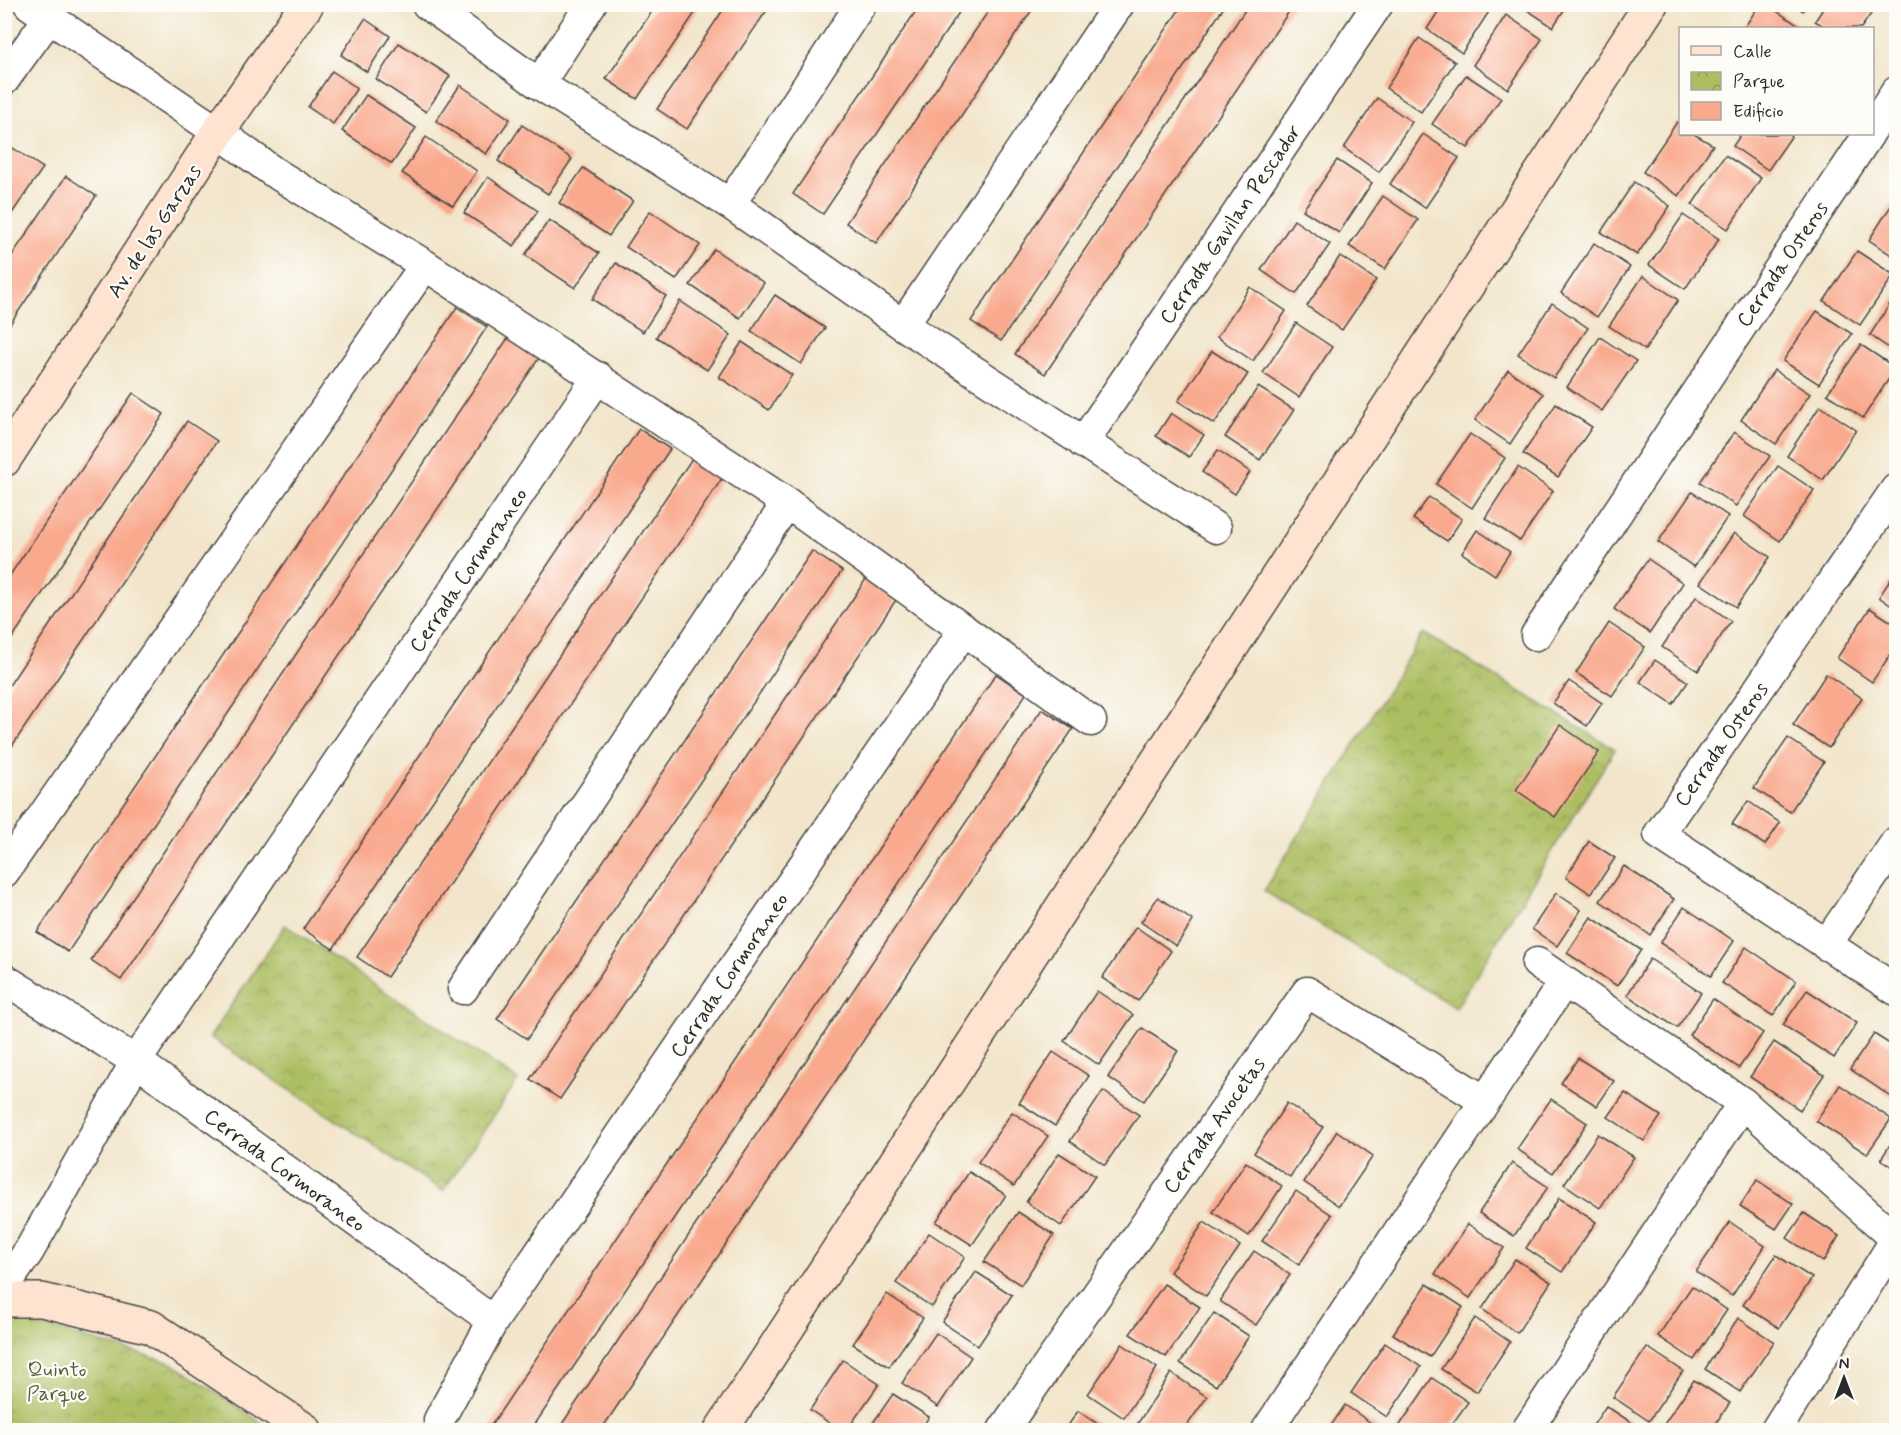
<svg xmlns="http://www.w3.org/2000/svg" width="1901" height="1435" viewBox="0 0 1901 1435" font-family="Mynerve,sans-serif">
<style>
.park{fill:url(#park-crowns);stroke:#6c7446;stroke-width:1.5}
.building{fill:#f9a98d}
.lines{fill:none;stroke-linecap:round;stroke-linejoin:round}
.street-casing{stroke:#494743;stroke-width:33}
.secondary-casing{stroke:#494743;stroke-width:36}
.street{stroke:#fff;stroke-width:30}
.secondary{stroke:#fee3d1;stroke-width:33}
.labels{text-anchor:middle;stroke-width:4.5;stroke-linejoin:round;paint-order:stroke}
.street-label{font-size:21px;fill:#2b2b2b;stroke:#fdfcf7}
.park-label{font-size:21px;fill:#585e3e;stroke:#fdfcf7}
</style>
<defs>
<pattern id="park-crowns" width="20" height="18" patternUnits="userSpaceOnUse" patternTransform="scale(1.5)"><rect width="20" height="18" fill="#acbe61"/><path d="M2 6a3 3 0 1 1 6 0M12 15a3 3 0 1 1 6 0" fill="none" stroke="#8c9b50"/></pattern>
</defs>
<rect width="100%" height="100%" fill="#fdfcf7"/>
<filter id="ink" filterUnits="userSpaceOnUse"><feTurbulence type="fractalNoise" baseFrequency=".0167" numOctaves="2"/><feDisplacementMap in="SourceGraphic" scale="12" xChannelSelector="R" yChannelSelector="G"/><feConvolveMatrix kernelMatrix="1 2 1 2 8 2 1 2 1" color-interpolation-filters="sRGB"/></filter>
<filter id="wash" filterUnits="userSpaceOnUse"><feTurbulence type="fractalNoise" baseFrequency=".008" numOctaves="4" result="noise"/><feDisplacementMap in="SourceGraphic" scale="24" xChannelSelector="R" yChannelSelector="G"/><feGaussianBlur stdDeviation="1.35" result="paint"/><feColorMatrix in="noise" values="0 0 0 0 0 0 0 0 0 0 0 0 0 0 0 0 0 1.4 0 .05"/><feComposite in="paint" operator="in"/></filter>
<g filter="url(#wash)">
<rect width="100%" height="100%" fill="#f2e5cb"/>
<g class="park">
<path d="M 1423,633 L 1615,749 L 1456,1008 L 1264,891 Z"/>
<path d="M 285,925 L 518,1080 L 443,1191 L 210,1037 Z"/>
<path d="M 18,1319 L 172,1363 L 272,1430 L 5,1430 L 5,1322 Z"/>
</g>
<g id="blocks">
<g class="building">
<path d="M 657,4 L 701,4 L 637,99 L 606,79 Z"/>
<path d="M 727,4 L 771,4 L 687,129 L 657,109 Z"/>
<path d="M 993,4 L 1036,4 L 876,243 L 846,223 Z"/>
<path d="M 1183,4 L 1226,4 L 1001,341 L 971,321 Z"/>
<path d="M 1249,4 L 1294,4 L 1045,374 L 1015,354 Z"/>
<path d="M 1443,4 L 1494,4 L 1462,53 L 1427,29 Z"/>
<path d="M 1518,4 L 1568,4 L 1553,27 Z"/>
<path d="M 1760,4 L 1766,4 L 1798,25 L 1795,28 L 1744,28 Z"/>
<path d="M 1793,4 L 1807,4 L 1803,11 Z"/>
<path d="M 1826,4 L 1878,4 L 1861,28 L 1827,28 L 1815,21 Z"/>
<path d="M 920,5 L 964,5 L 823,214 L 793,194 Z"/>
<path d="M 1506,15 L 1542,39 L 1508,89 L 1473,65 Z"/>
<path d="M 365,19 L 390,36 L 367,72 L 341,55 Z"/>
<path d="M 1419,38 L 1455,62 L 1421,112 L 1386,88 Z"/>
<path d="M 399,43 L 450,76 L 426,112 L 376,79 Z"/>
<path d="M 332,71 L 357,88 L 333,124 L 308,107 Z"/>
<path d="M 1466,75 L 1501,98 L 1468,148 L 1432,124 Z"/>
<path d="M 460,85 L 510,119 L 486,154 L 436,121 Z"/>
<path d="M 366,95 L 416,128 L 392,164 L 342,131 Z"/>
<path d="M 1377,98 L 1412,122 L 1379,172 L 1344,148 Z"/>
<path d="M 1677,122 L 1680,124 L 1680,134 L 1694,134 L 1713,145 L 1679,196 L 1643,172 Z"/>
<path d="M 522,125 L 572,159 L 548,194 L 498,161 Z"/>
<path d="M 1423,134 L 1459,158 L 1425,208 L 1390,184 Z"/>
<path d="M 1741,134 L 1793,134 L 1768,170 L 1733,146 Z"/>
<path d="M 426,137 L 477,171 L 453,206 L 402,173 Z"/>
<path d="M 13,148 L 43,168 L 4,225 L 4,160 Z"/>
<path d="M 1725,155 L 1761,178 L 1728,229 L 1692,205 Z"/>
<path d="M 1337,160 L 1372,183 L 1339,233 L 1303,210 Z"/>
<path d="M 583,168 L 633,201 L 609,236 L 559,203 Z"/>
<path d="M 66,176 L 96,196 L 4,333 L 4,267 Z"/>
<path d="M 488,177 L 538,211 L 514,246 L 464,213 Z"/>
<path d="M 1634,182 L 1670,206 L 1637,255 L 1601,232 Z"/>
<path d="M 1383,196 L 1418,220 L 1385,269 L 1349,246 Z"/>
<path d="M 1896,198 L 1896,258 L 1869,240 Z"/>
<path d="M 650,211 L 700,245 L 676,280 L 626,247 Z"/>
<path d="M 1683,215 L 1719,239 L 1685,289 L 1649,265 Z"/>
<path d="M 549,220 L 599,253 L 575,288 L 525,255 Z"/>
<path d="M 1294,220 L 1330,244 L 1296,294 L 1261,270 Z"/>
<path d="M 1594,243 L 1630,267 L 1597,317 L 1561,293 Z"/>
<path d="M 714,249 L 764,283 L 740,318 L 690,285 Z"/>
<path d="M 1857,251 L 1894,275 L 1860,325 L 1824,301 Z"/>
<path d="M 1340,256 L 1376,280 L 1342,330 L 1307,306 Z"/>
<path d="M 616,263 L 666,296 L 643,332 L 592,299 Z"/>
<path d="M 1643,276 L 1678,300 L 1645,350 L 1609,326 Z"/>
<path d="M 1250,287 L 1286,311 L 1253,361 L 1217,337 Z"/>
<path d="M 1896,294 L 1896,353 L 1870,335 Z"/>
<path d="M 775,295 L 825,328 L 801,364 L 751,331 Z"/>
<path d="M 680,301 L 731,335 L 707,370 L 656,337 Z"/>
<path d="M 1552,303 L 1588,328 L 1554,378 L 1518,354 Z"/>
<path d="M 457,307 L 487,327 L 68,952 L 37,932 Z"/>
<path d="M 1817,311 L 1852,334 L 1819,384 L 1783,361 Z"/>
<path d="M 1296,323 L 1332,347 L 1299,397 L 1263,373 Z"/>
<path d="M 510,335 L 541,355 L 121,980 L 91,960 Z"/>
<path d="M 1600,337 L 1636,361 L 1602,411 L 1567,387 Z"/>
<path d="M 742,342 L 792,375 L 769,410 L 719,377 Z"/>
<path d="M 1861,345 L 1896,368 L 1863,418 L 1827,394 Z"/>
<path d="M 1212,351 L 1248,374 L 1214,424 L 1178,401 Z"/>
<path d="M 1508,370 L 1543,394 L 1510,444 L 1475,420 Z"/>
<path d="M 1774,370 L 1810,394 L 1776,444 L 1741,420 Z"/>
<path d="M 1258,387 L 1294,410 L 1260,460 L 1225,437 Z"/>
<path d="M 133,393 L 164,414 L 4,650 L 4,584 Z"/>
<path d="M 1556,404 L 1592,427 L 1558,477 L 1523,454 Z"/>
<path d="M 1820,406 L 1856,430 L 1823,480 L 1787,456 Z"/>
<path d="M 1171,413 L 1204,435 L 1189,457 L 1156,436 Z"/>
<path d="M 187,421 L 217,441 L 4,758 L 4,693 Z"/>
<path d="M 639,429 L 670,449 L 333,949 L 303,929 Z"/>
<path d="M 1734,432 L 1770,456 L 1736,506 L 1700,482 Z"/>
<path d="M 1470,434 L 1505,458 L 1472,508 L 1436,484 Z"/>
<path d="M 1218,450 L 1250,472 L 1235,494 L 1202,472 Z"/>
<path d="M 693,457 L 723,477 L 387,977 L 357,957 Z"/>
<path d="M 1778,466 L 1814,490 L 1780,541 L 1744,516 Z"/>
<path d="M 1518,467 L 1553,491 L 1520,541 L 1485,518 Z"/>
<path d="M 1692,492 L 1728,516 L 1694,567 L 1658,542 Z"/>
<path d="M 1429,497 L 1462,519 L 1447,541 L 1413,519 Z"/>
<path d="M 1477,530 L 1510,552 L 1495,575 L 1462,553 Z"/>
<path d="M 1734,533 L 1770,557 L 1736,607 L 1700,583 Z"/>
<path d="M 812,551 L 842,571 L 527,1039 L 497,1019 Z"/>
<path d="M 1648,559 L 1683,583 L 1650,633 L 1614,609 Z"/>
<path d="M 1896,571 L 1896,609 L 1879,597 Z"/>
<path d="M 866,579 L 896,600 L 560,1099 L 530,1079 Z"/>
<path d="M 1696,597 L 1731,621 L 1698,671 L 1662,647 Z"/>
<path d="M 1870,608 L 1896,625 L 1896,646 L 1872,682 L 1837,658 Z"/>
<path d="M 1609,623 L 1645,647 L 1612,696 L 1576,673 Z"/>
<path d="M 1655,660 L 1688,682 L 1673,704 L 1640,682 Z"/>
<path d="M 996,674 L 1026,694 L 711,1163 L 531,1430 L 488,1430 Z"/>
<path d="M 1826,674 L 1862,698 L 1829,748 L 1793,725 Z"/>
<path d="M 1569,681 L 1602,703 L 1587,726 L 1553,703 Z"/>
<path d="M 1042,709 L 1073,729 L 601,1430 L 558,1430 Z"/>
<path d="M 1560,725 L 1599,752 L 1555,817 L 1516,790 Z"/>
<path d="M 1788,738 L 1824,762 L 1790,812 L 1754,788 Z"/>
<path d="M 1748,801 L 1780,823 L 1765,845 L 1732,824 Z"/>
<path d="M 1589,841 L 1615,858 L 1591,894 L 1566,877 Z"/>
<path d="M 1624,866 L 1674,899 L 1650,935 L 1600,901 Z"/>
<path d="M 1556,893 L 1581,910 L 1557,946 L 1532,929 Z"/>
<path d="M 1158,897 L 1193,921 L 1176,946 L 1141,922 Z"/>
<path d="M 1684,907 L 1734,941 L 1711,976 L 1660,943 Z"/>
<path d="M 1591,917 L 1641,950 L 1617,986 L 1567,953 Z"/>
<path d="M 1136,927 L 1171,951 L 1138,1001 L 1102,978 Z"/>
<path d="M 1746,947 L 1796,981 L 1773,1016 L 1722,983 Z"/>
<path d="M 1650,959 L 1701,993 L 1677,1028 L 1627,995 Z"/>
<path d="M 1807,990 L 1857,1023 L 1834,1058 L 1783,1025 Z"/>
<path d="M 1097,991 L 1133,1015 L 1099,1065 L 1064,1041 Z"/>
<path d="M 1713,999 L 1763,1033 L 1739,1068 L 1689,1035 Z"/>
<path d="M 1142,1028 L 1178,1051 L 1144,1101 L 1108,1077 Z"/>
<path d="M 1874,1034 L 1896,1048 L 1896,1100 L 1850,1069 Z"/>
<path d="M 1774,1042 L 1824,1075 L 1800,1110 L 1750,1077 Z"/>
<path d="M 1053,1052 L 1089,1076 L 1055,1126 L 1019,1103 Z"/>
<path d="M 1578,1058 L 1614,1081 L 1597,1106 L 1561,1083 Z"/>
<path d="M 1840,1085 L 1891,1119 L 1867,1154 L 1816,1121 Z"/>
<path d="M 1103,1091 L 1139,1115 L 1105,1165 L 1070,1141 Z"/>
<path d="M 1625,1093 L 1661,1116 L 1644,1141 L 1608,1117 Z"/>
<path d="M 1551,1099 L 1587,1123 L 1553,1173 L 1517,1149 Z"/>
<path d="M 1287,1103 L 1323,1127 L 1290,1177 L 1254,1153 Z"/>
<path d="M 1012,1112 L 1048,1136 L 1014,1186 L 978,1162 Z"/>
<path d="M 1337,1131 L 1373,1156 L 1339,1206 L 1304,1182 Z"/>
<path d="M 1598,1134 L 1634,1157 L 1600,1208 L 1564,1184 Z"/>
<path d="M 1896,1135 L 1896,1169 L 1881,1159 Z"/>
<path d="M 1059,1153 L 1095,1176 L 1061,1226 L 1026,1202 Z"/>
<path d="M 1246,1162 L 1282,1186 L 1249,1236 L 1213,1212 Z"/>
<path d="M 1512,1163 L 1548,1187 L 1514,1236 L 1479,1213 Z"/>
<path d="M 969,1172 L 1006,1195 L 972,1245 L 936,1222 Z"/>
<path d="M 1757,1180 L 1793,1204 L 1776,1229 L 1740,1206 Z"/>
<path d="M 1296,1191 L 1332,1215 L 1299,1265 L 1262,1241 Z"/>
<path d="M 1559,1198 L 1596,1222 L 1562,1272 L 1526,1248 Z"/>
<path d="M 1018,1212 L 1054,1235 L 1021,1285 L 984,1262 Z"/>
<path d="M 1804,1213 L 1839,1236 L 1823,1262 L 1787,1238 Z"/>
<path d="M 1204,1222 L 1240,1246 L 1206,1296 L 1170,1272 Z"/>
<path d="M 1730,1222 L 1765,1246 L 1732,1296 L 1696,1272 Z"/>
<path d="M 1468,1224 L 1504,1248 L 1470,1298 L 1435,1274 Z"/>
<path d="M 929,1233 L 965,1257 L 932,1307 L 896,1283 Z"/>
<path d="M 1254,1251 L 1290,1275 L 1256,1325 L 1220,1301 Z"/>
<path d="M 1776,1255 L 1812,1278 L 1779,1328 L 1743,1305 Z"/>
<path d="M 1515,1259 L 1551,1282 L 1517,1333 L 1482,1309 Z"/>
<path d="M 976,1272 L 1012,1295 L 978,1346 L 942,1322 Z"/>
<path d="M 1164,1284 L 1200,1307 L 1166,1357 L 1130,1334 Z"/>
<path d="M 1427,1284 L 1463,1307 L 1430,1357 L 1393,1334 Z"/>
<path d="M 1692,1286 L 1727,1310 L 1694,1360 L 1658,1336 Z"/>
<path d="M 887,1294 L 923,1318 L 889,1367 L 853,1344 Z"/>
<path d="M 1214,1313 L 1249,1336 L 1216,1386 L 1180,1363 Z"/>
<path d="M 1475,1318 L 1510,1342 L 1477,1392 L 1441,1369 Z"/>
<path d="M 1738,1318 L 1774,1342 L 1740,1392 L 1705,1369 Z"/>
<path d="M 936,1333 L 971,1357 L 938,1407 L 902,1383 Z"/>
<path d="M 1385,1343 L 1421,1367 L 1387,1417 L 1351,1393 Z"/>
<path d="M 1122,1344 L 1157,1368 L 1124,1418 L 1088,1394 Z"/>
<path d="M 1647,1347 L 1683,1371 L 1649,1421 L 1613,1397 Z"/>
<path d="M 843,1360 L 879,1384 L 847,1430 L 840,1430 L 810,1410 Z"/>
<path d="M 1171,1373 L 1207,1397 L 1184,1430 L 1149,1430 L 1138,1423 Z"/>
<path d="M 1432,1378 L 1468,1402 L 1448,1430 L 1402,1430 L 1398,1428 Z"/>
<path d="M 1694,1380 L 1730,1403 L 1711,1430 L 1660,1430 Z"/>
<path d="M 893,1394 L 929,1417 L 920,1430 L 868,1430 Z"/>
<path d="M 1345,1405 L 1380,1429 L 1379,1430 L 1328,1430 Z"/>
<path d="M 1606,1406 L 1643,1430 L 1590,1430 Z"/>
<path d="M 1078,1411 L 1107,1430 L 1065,1430 Z"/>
<path d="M 805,1424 L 814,1430 L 800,1430 Z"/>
</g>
</g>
</g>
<g filter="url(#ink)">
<use href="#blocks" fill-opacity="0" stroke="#494743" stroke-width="1.5"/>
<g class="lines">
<defs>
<g id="street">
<path d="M 29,4 L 218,132 L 272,171 L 425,265 L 787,503 L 1091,721"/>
<path d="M 427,4 L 539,84 L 730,204 L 903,325 L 1216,528"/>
<path d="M 4,80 L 49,18"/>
<path d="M 539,84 L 591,4"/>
<path d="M 1872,129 L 1896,92"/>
<path d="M 730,204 L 861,4"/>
<path d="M 903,325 L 1119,4"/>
<path d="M 1083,443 L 1378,4"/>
<path d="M 1896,489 L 1659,834 L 1896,990"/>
<path d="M 1536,635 L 1869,134"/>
<path d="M 4,872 L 425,265"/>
<path d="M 1826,945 L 1896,842"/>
<path d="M 1537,963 L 1743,1103 L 1896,1239"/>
<path d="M 4,979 L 136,1061 L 493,1321"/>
<path d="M 463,989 L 787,503"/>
<path d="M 4,1287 L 29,1251 L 136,1061 L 598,377"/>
<path d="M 439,1420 L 493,1321 L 964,630"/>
<path d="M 1003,1430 L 1307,992 L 1485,1101"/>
<path d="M 1267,1430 L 1564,982"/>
<path d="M 1527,1430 L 1743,1103"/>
<path d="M 1776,1430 L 1896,1239"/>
</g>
<g id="secondary">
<path d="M 4,460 L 218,132 L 307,4"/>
<path d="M 4,1300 L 42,1300 L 151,1327 L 305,1430"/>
<path d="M 721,1430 L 1651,4"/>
</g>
</defs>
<use href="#street" class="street-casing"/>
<use href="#secondary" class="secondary-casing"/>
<use href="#street" class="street"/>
<use href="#secondary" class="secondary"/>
</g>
</g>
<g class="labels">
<g class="street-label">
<text transform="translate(1230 224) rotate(-56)" y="7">Cerrada Gavilan Pescador</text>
<text transform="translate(154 231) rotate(-57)" y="7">Av. de las Garzas</text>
<text transform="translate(1782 264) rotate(-56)" y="7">Cerrada Osteros</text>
<text transform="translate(468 570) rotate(-56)" y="7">Cerrada Cormoraneo</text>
<text transform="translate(1721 744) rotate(-55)" y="7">Cerrada Osteros</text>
<text transform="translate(729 975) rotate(-56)" y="7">Cerrada Cormoraneo</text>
<text transform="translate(1214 1125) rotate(-55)" y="7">Cerrada Avocetas</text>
<text transform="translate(285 1170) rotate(36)" y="7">Cerrada Cormoraneo</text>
</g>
<g class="park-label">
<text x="57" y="1376">Quinto<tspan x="57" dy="24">Parque</tspan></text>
</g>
</g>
<rect width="1901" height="1435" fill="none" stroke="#fdfcf7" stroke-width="24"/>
<rect x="1679" y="27" width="195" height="108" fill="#fdfcf7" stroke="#a9a8a5" stroke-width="1.5"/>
<rect x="1691" y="46" width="30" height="9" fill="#fee3d1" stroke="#a9a8a5" stroke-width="1.5"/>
<text x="1733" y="57" font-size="18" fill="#2b2b2b">Calle</text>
<rect x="1691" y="72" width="30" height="18" fill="url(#park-crowns)" stroke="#a9a8a5" stroke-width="1.5"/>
<text x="1733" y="87" font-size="18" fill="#2b2b2b">Parque</text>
<rect x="1691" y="102" width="30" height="18" fill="#f9a98d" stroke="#a9a8a5" stroke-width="1.5"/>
<text x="1733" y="117" font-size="18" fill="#2b2b2b">Edificio</text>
<g transform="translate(1844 1378)" stroke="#fdfcf7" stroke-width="4.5" paint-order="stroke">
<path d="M0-4.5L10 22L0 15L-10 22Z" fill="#2b2b2b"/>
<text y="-9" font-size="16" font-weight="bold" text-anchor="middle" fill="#2b2b2b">N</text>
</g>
</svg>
